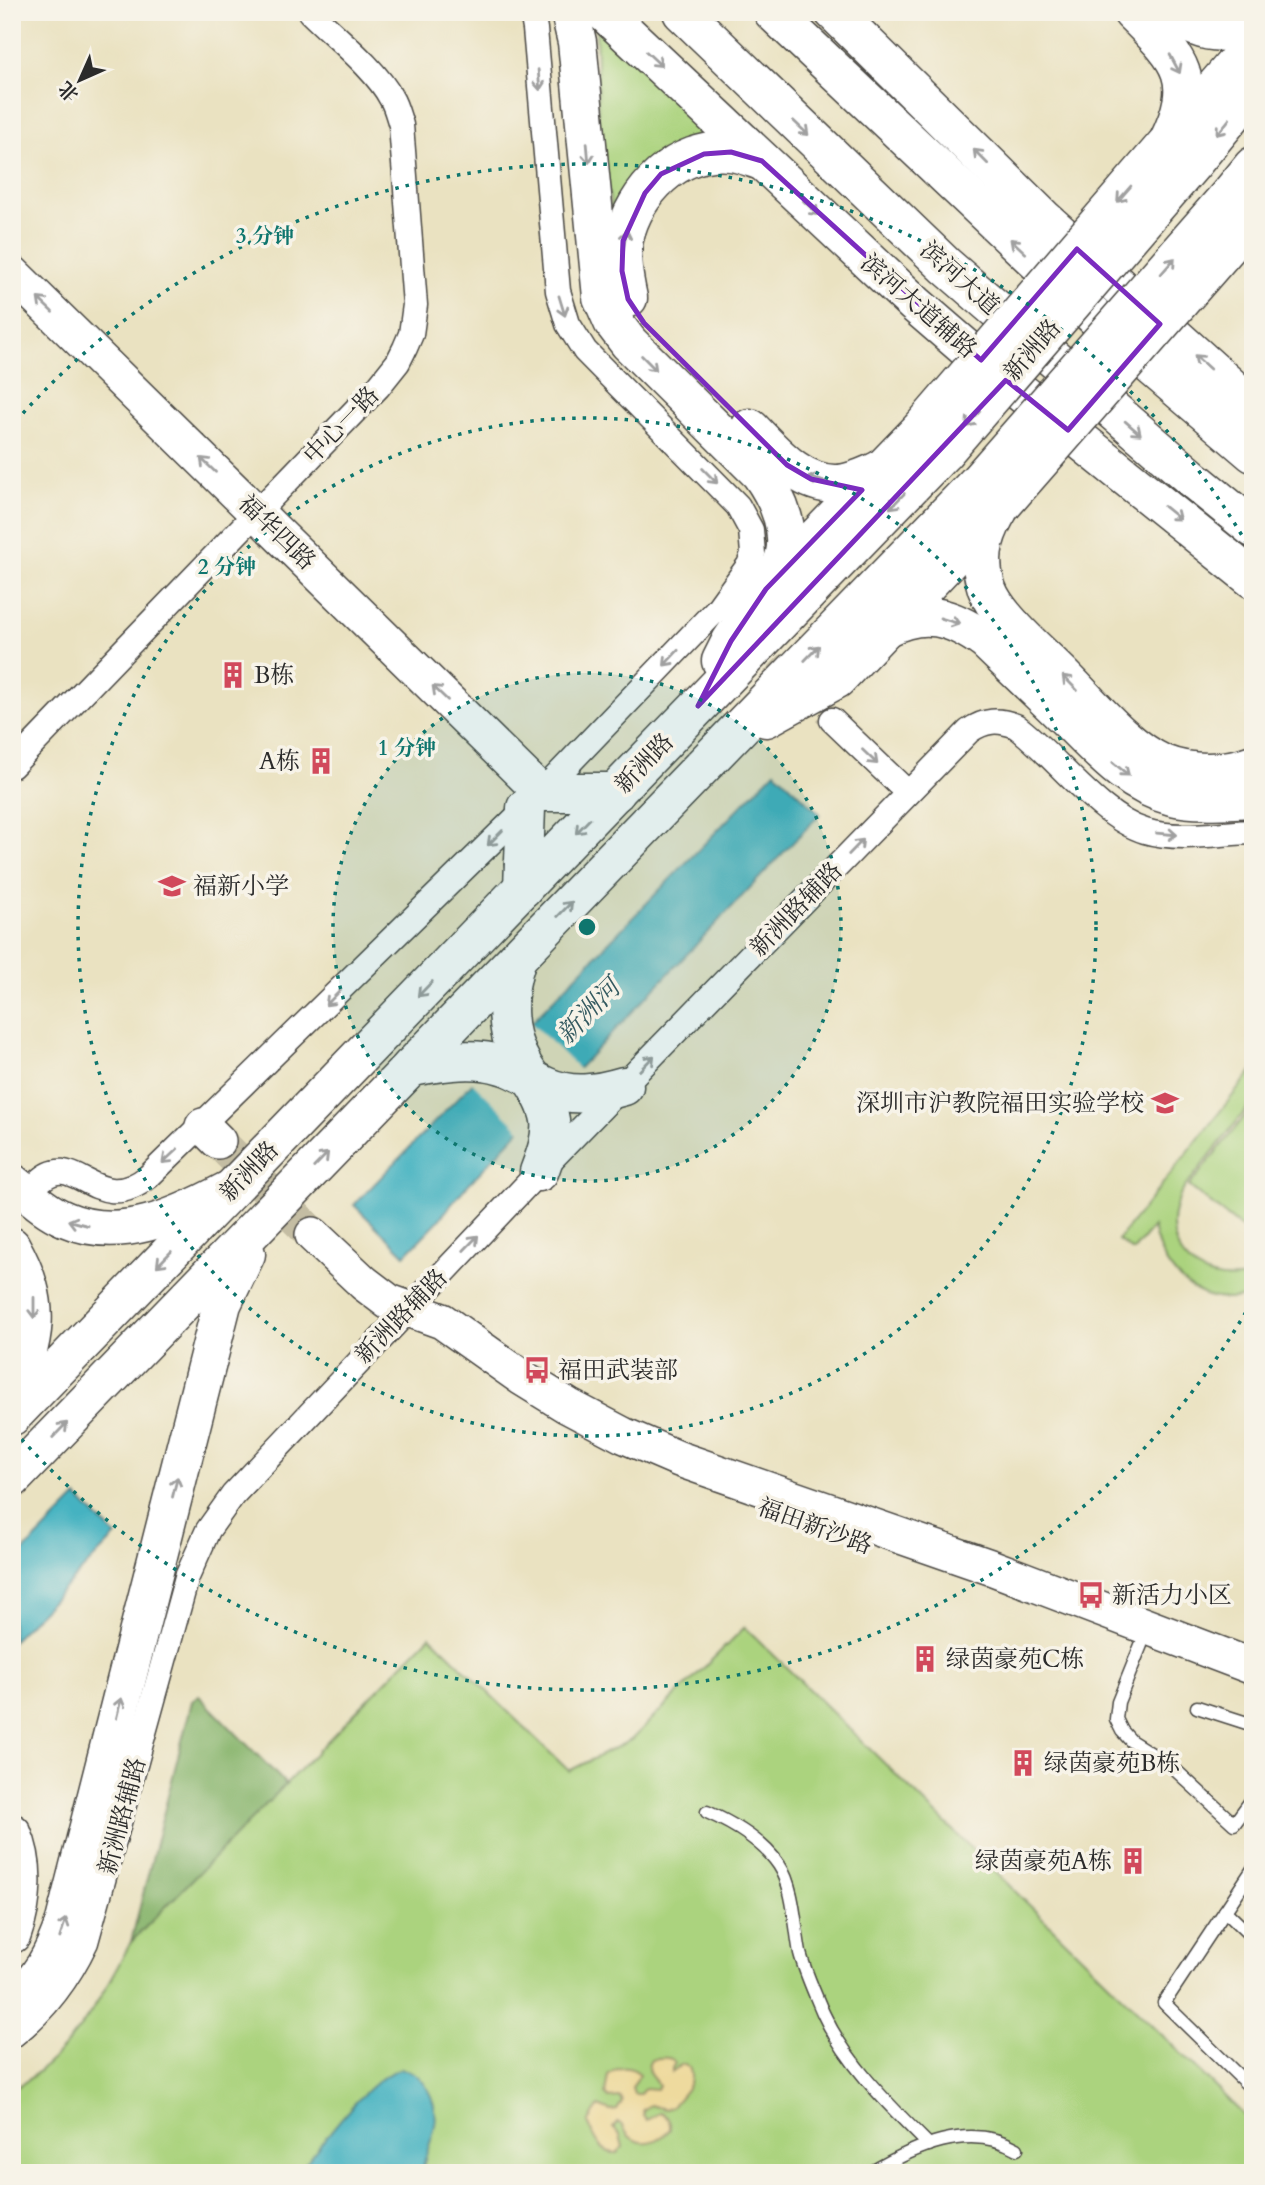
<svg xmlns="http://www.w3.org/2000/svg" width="1265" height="2185" viewBox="0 0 1265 2185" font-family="Cardo,'Noto Serif SC',serif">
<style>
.green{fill:#abd37e;stroke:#6b7f54;stroke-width:2}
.forest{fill:#88b56d;stroke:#5a704c;stroke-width:2}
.sand{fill:#eeda9e;stroke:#8c8264;stroke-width:2}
.water{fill:#45b2c1;stroke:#386e76;stroke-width:2}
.pier{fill:#eae2c1}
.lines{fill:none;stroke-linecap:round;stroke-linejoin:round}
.street-tunnel{stroke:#c4bda3;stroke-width:24;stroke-dasharray:24 12;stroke-linecap:butt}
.secondary-tunnel{stroke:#c4bda3;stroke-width:35;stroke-dasharray:35 18;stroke-linecap:butt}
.lane-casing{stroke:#484642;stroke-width:15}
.street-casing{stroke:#484642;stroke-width:27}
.secondary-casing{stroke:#484642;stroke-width:38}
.primary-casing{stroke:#484642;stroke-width:41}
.highway-casing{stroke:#484642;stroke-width:41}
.lane{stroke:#fff;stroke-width:12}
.street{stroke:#fff;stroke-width:24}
.secondary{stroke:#fff;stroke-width:35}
.primary{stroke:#fff;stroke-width:38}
.highway{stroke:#fff;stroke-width:38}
.primary-bridge-casing{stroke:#484642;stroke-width:41;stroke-linecap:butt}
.primary-bridge{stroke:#fff;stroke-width:38}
.oneway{stroke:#a0a0a0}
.marked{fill:none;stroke:#7b2cbf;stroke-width:5;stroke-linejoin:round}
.ring{fill:none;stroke:#0f766e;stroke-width:3.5;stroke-dasharray:3.5 7}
.labels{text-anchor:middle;stroke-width:7;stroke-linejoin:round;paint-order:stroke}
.street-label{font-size:24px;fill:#2b2b2b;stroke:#f7f3e8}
.poi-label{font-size:24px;fill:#2b2b2b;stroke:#f7f3e8;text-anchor:start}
.water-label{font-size:26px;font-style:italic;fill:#345a60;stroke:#f7f3e8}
.centre{fill:#0f766e;stroke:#f7f3e8;stroke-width:3.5}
.ring-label{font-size:21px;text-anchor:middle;font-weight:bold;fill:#0f766e;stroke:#f7f3e8;stroke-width:7;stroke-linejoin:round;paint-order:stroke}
</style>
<rect width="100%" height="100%" fill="#f7f3e8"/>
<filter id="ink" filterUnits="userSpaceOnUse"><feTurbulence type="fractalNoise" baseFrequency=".0143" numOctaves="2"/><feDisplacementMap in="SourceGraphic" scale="14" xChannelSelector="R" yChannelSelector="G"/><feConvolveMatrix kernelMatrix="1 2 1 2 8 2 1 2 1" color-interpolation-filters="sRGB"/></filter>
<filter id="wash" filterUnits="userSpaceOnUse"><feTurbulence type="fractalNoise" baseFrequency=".00686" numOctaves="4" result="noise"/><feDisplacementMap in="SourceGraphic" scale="28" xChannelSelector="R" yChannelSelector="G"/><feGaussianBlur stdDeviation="1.57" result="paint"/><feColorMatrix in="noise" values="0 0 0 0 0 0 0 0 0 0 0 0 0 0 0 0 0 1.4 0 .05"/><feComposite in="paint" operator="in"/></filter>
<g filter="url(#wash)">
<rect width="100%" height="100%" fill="#eae2c1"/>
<g class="green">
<path d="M 596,16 L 721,134 L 616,237 L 598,127 Z"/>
<path d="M 1253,1070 L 1253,1101 L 1185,1187 C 1151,1239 1194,1293 1253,1275 L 1253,1295 C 1201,1311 1163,1275 1153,1227 L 1133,1251 L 1118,1240 Z"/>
<path d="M 1253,1106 L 1253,1237 L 1189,1186 Z"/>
<path d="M 745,1627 L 1253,2124 L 1253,2173 L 12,2173 L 12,2090 C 71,2056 100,1999 131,1942 L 430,1636 L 569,1771 L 631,1740 Z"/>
</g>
<path class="forest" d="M 199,1696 L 286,1784 L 131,1942 L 192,1701 Z"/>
<path class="sand" d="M 658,2058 C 666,2058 671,2056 675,2063 L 672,2068 L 672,2072 L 682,2064 L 689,2067 C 697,2085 681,2093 672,2107 L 665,2109 L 650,2105 L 643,2110 L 643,2115 L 647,2120 L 659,2113 C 667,2116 671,2120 670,2129 C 661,2141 642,2148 629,2136 C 623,2130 625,2126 618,2122 L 613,2128 L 620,2135 L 623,2147 L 617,2153 C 600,2154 595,2137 588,2123 L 599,2106 L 610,2111 L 617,2110 L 622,2102 L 620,2097 L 609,2098 L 605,2094 L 608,2075 C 618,2066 630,2065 640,2074 L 632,2088 L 634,2094 L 640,2094 L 645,2088 L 657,2089 L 659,2085 C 651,2076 644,2071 651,2060 Z"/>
<g class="water">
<path d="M 775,771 L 820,814 L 464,1189 L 438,1221 L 405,1255 L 354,1205 Z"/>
<path d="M 77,1497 L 116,1536 L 12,1641 L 12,1563 Z"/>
<path d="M 402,2069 C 414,2071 421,2077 427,2088 C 447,2125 427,2137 422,2173 L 298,2173 C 318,2148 372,2072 402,2069 Z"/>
</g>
<path class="pier" d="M 528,1020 L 581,1071 L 523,1132 L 470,1080 Z"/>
</g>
<g filter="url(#ink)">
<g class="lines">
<path class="street-tunnel" d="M 747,637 L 832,720"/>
<path class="secondary-tunnel" d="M 218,1141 L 313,1235"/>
<defs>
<g id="lane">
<path d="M 1141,1645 L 1118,1702 L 1116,1719 L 1122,1731 L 1131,1741 L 1171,1766 L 1234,1824 L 1253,1798"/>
<path d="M 1197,1707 L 1253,1725"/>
<path d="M 707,1812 C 734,1824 762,1840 779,1865 C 794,1887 795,1927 800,1953 C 805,1972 815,1994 823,2013 C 847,2065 889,2105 929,2145"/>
<path d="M 1253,1869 L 1164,2003 L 1253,2090"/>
<path d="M 1225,1911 L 1253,1938"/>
<path d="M 870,2173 C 914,2147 969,2121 1017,2149"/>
</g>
<g id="street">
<path d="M 832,720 L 908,793"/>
<path d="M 12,766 L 378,387 L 398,362 L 405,348 L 411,334 L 415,305 L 401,125 C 398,116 396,106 391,98 C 376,69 334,36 310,12"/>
<path d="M 38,1183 C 75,1145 95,1219 148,1177 L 526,808 L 718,608 L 749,565 L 753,554 L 751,530 L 738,506 L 585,351 L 568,324 L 558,291 L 535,29 L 532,12"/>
<path d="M 12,2036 C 45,2011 68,1980 86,1942 L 187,1577 L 208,1530 L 233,1495 L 539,1172 L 969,731 C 985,720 998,719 1016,726 C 1055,755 1099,817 1145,831 C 1178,841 1219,833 1253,832"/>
</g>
<g id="secondary">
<path d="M 12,273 L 541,792"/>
<path d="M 203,1126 L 218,1141"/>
<path d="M 12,1181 C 28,1194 45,1211 65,1219 C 120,1243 177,1216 226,1190"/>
<path d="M 313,1235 L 364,1283 L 389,1302 L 442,1321 L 521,1377 L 568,1406 L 623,1435 L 679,1459 L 993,1568 L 1253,1667"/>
<path d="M 12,1245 C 46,1306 37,1338 12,1401"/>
</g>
<g id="primary">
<path d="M 570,12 L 577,42 L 602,297 L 613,322 L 629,343 L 760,473 C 778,498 795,535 781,566 C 777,574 771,582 766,589"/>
<path d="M 604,12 L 915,304 L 967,349 L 1253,579"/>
<path d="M 834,12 L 1045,220 L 1253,407"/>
<path d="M 1132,12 C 1179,59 1200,76 1168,142"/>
<path d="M 1174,12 C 1197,34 1223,36 1253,26"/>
<path d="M 1179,129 L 1253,43"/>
<path d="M 1193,163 L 1253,90"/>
<path d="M 1230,194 L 1253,166"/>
<path d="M 628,298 C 624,279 620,259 624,239 C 634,192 678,146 731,152 C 741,153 752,158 762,161"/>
<path d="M 750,428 C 773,451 800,485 836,484 C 852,484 868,475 883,469"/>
<path d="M 1001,506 C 986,530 977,553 985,582 C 987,592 993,602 999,610 C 1016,633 1039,652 1059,672 C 1089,701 1125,747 1163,764 C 1190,775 1226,774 1253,764"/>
<path d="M 885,628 C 925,608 951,616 986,641 C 1012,666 1038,691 1064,716 C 1096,747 1127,785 1172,796 C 1199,802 1226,799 1253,798"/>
<path d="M 721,661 L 731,641 L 766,589 L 921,429"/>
<path d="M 766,718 L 837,679 L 991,517"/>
<path d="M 541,792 L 616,792"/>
<path d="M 523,888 L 526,808"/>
<path d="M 517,958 C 505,995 503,1032 524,1067 C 534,1083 547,1101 550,1120 C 552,1138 545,1156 539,1172"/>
<path d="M 411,1067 C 442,1062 472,1056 502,1065 C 518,1069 530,1079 545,1086 C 572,1098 597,1094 624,1086"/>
<path d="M 12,1416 L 944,452"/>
<path d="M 12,1479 L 977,483"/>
<path d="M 12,1833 C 26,1864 23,1903 12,1934"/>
<path d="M 12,2004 C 41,1978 53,1957 65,1921 L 222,1304 L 246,1254"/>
</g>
<g id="highway">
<path d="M 682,12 L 946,266 L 1194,480 L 1253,528"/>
<path d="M 773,12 L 1109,330 L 1253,453"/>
</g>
</defs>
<use href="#lane" class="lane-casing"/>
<use href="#street" class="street-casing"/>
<use href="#secondary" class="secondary-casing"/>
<use href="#primary" class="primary-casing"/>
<use href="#highway" class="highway-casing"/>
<use href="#lane" class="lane"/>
<use href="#street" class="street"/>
<use href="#secondary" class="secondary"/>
<use href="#primary" class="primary"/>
<use href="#highway" class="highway"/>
<defs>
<g id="primary-bridge">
<path d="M 921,429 L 1168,142"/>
<path d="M 944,452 L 1193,163"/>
<path d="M 977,483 L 1230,194"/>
<path d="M 1001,506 L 1253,218"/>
</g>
</defs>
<use href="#primary-bridge" class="primary-bridge-casing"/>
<use href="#primary-bridge" class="primary-bridge"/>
</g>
<defs><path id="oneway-shaft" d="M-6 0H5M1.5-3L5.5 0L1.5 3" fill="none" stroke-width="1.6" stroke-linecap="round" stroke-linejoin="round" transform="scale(1.75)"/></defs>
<g class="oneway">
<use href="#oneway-shaft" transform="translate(654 59) rotate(43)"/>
<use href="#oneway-shaft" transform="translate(1175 64) rotate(62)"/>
<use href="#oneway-shaft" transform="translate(539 80) rotate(85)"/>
<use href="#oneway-shaft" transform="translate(1223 127) rotate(129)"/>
<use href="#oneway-shaft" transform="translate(801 128) rotate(44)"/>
<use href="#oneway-shaft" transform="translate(588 153) rotate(85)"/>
<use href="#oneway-shaft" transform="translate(981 157) rotate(-135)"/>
<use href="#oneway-shaft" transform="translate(1124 194) rotate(131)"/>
<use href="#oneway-shaft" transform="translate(811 208) rotate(43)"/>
<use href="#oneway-shaft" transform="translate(625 240) rotate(-79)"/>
<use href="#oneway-shaft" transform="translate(1018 246) rotate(-137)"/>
<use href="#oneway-shaft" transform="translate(1168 266) rotate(-49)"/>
<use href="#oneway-shaft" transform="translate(45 305) rotate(-136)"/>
<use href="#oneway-shaft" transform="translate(562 306) rotate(73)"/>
<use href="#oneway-shaft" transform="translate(1202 362) rotate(-138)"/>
<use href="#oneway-shaft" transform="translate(649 363) rotate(45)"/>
<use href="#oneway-shaft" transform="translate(973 419) rotate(131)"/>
<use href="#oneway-shaft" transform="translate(1133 428) rotate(41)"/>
<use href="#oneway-shaft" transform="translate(208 465) rotate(-136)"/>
<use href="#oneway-shaft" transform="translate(710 476) rotate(45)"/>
<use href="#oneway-shaft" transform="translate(818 480) rotate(-164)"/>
<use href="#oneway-shaft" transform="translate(897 501) rotate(134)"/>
<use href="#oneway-shaft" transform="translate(1172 513) rotate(39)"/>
<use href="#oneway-shaft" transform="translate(950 621) rotate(17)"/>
<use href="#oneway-shaft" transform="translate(812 653) rotate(-46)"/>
<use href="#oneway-shaft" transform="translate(671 658) rotate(133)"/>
<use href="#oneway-shaft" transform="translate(1070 683) rotate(-135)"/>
<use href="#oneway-shaft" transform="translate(440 693) rotate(-136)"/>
<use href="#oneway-shaft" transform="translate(870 757) rotate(44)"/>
<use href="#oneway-shaft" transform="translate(1121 769) rotate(39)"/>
<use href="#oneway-shaft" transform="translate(583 826) rotate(134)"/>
<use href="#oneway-shaft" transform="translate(1167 834) rotate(5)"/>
<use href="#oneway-shaft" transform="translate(495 838) rotate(135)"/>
<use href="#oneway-shaft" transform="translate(856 847) rotate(-46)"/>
<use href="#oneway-shaft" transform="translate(565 909) rotate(-46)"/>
<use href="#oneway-shaft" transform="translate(425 989) rotate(134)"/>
<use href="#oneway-shaft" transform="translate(333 998) rotate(135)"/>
<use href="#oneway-shaft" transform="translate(647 1063) rotate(-46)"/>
<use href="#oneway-shaft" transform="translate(170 1156) rotate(137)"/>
<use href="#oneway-shaft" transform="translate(321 1160) rotate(-46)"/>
<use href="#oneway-shaft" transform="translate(78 1223) rotate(-165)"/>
<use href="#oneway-shaft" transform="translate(471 1243) rotate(-46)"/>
<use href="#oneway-shaft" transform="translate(164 1259) rotate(134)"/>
<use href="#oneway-shaft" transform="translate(34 1308) rotate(90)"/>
<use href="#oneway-shaft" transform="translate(60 1430) rotate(-46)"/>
<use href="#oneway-shaft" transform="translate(175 1487) rotate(-76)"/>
<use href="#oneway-shaft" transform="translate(119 1708) rotate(-76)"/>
<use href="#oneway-shaft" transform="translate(63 1928) rotate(-72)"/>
</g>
</g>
<path class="marked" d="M 731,152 L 762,161 L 981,360 L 1077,249 L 1160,324 L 1068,430 L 1006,380 L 698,706 L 731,641 L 766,589 L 862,490 L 811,479 L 787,465 L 644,323 L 628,299 L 622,271 L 623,241 L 645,193 L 661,174 L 704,154 Z"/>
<circle cx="587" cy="927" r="254" fill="#0f766e" fill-opacity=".12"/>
<g class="ring">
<circle cx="587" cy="927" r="254"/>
<circle cx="587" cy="927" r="509"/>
<path d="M1251 1303A763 763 0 0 1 16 1433M16 421A763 763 0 0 1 1251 551"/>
</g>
<defs>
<symbol id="building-bare" viewBox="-9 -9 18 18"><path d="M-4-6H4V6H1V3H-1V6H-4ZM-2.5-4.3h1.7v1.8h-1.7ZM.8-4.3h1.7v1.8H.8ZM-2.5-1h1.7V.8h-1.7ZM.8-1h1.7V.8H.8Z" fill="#d1495b" stroke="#f7f3e8" stroke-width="2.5" paint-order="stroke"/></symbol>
<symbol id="school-bare" viewBox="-9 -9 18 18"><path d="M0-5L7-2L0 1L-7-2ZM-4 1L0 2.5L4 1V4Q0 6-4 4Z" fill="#d1495b" stroke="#f7f3e8" stroke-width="2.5" paint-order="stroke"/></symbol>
<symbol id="bus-bare" viewBox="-9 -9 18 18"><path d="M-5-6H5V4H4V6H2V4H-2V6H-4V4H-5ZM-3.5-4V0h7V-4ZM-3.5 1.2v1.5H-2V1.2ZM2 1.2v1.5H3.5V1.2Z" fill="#d1495b" stroke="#f7f3e8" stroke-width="2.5" paint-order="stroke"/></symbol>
</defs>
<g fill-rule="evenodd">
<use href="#building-bare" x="214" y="656" width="38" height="38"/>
<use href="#building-bare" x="302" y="742" width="38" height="38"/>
<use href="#school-bare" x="153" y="867" width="38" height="38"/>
<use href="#school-bare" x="1146" y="1084" width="38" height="38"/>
<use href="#bus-bare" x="518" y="1351" width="38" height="38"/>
<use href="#bus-bare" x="1072" y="1576" width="38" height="38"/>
<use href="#building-bare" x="906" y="1640" width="38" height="38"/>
<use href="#building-bare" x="1004" y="1744" width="38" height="38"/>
<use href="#building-bare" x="1114" y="1842" width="38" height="38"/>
</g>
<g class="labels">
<g class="street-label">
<text transform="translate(960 278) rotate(42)" y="8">滨河大道</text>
<text transform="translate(919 306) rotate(41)" y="8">滨河大道辅路</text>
<text transform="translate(1032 350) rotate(-49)" y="8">新洲路</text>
<text transform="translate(341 425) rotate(-46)" y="8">中心一路</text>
<text transform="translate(277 532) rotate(44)" y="8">福华四路</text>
<text transform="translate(644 763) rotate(-46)" y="8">新洲路</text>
<text transform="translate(796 909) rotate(-46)" y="8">新洲路辅路</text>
<text transform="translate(249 1171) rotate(-46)" y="8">新洲路</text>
<text transform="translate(401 1316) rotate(-46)" y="8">新洲路辅路</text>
<text transform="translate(815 1526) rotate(20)" y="8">福田新沙路</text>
<text transform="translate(122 1816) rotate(-75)" y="8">新洲路辅路</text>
</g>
<g class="poi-label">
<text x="254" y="683">B栋</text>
<text x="300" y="769" text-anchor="end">A栋</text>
<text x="193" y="894">福新小学</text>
<text x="1144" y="1111" text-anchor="end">深圳市沪教院福田实验学校</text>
<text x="558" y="1378">福田武装部</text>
<text x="1112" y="1603">新活力小区</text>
<text x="946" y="1667">绿茵豪苑C栋</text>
<text x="1044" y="1771">绿茵豪苑B栋</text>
<text x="1112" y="1869" text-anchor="end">绿茵豪苑A栋</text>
</g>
<g class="water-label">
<text transform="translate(588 1011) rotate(-46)" y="9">新洲河</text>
</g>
</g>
<circle cx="587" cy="927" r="10" class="centre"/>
<g class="ring-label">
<text x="265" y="243">3 分钟</text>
<text x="227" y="574">2 分钟</text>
<text x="407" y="755">1 分钟</text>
</g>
<rect width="1265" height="2185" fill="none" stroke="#f7f3e8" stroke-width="42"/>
<g transform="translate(80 80) rotate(225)" stroke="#f7f3e8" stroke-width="5" paint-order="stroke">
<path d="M0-5L12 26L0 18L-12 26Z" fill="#2b2b2b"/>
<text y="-10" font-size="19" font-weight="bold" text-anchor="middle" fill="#2b2b2b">北</text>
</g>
</svg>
